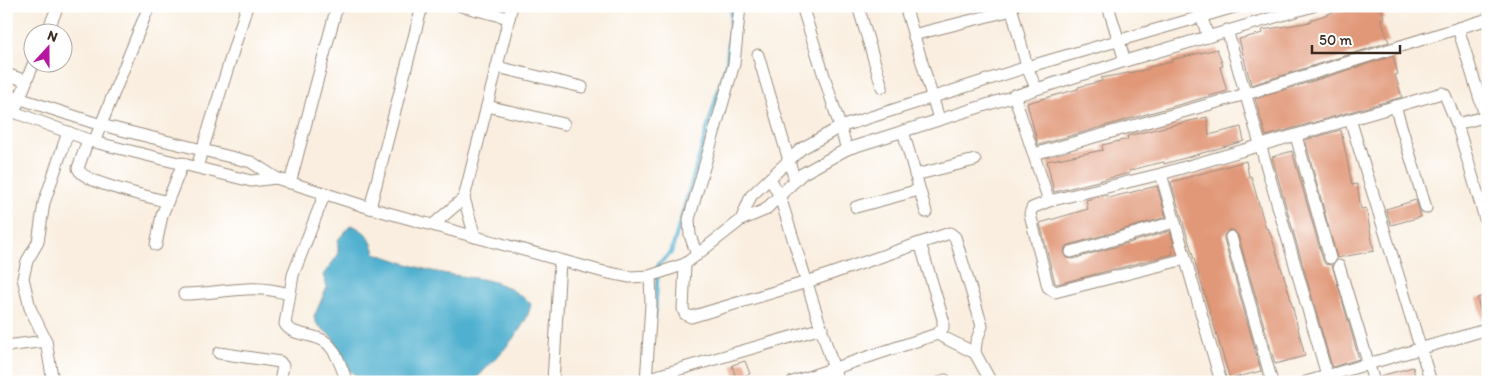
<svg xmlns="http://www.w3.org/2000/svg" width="1494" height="388" viewBox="0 0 1494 388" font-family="Itim,sans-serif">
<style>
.water{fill:#50b0cf;stroke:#466d76}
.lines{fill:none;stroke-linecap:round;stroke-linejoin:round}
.stream{stroke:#50b0cf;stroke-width:4}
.building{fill:#e19878}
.minor-casing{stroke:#9a8c7e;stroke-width:13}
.minor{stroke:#fff;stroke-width:11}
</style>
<rect width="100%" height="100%" fill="#fff"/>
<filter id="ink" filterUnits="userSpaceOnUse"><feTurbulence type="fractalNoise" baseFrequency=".02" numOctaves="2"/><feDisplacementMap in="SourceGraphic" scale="10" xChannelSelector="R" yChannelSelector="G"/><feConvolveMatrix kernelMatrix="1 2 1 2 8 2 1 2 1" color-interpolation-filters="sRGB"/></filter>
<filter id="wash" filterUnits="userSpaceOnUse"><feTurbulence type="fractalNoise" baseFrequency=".0096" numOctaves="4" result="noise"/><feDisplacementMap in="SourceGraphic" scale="20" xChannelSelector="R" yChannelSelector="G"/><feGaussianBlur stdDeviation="1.12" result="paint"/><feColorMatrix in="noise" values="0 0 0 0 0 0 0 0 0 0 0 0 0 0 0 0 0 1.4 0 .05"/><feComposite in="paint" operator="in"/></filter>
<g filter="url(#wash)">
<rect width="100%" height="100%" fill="#f9eedf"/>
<path class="water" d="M 351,225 C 365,230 371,238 375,253 C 397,260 419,269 442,273 C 482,281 497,275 531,304 C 526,332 492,361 473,382 L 364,382 L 345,367 L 333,338 L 317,324 L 314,317 L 327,287 L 323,275 L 338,255 L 338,240 Z"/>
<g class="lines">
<path class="stream" d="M 655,318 L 658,264 L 671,253 L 727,61 L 732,6"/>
</g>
<g id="blocks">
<g class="building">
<path d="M 1357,6 L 1381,6 L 1384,18 L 1381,19 L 1389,42 L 1251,85 L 1239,39 L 1263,33 L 1262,30 L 1311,22 L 1311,20 L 1333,12 Z"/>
<path d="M 1217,49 L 1223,66 L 1220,67 L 1227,91 L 1038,145 L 1027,103 L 1078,89 L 1078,87 L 1102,81 L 1101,78 L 1149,69 L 1149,67 L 1172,62 L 1171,60 Z"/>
<path d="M 1393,56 L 1398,74 L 1395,75 L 1402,97 L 1266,136 L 1255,99 Z"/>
<path d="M 1207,117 L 1209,135 L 1241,127 L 1244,141 L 1164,164 L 1164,162 L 1146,166 L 1129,171 L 1130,173 L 1054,192 L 1047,161 L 1103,150 L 1102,145 L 1128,139 L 1127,136 Z"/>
<path d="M 1341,130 L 1352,185 L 1357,184 L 1361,209 L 1366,208 L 1374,251 L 1337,258 L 1305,140 Z"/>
<path d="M 1292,151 L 1323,260 L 1325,264 L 1332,265 L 1359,359 L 1332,367 L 1272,157 Z"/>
<path d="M 1246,161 L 1249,177 L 1251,176 L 1266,229 L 1268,228 L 1273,241 L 1289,293 L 1305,356 L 1275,364 L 1238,235 L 1233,230 L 1229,230 L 1224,235 L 1224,239 L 1261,371 L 1230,379 L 1171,182 Z"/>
<path d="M 1157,186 L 1166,217 L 1069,245 L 1065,247 L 1064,254 L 1066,258 L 1073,259 L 1170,231 L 1174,245 L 1171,246 L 1173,254 L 1057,284 L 1055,283 L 1040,223 L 1088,209 L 1086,200 L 1107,195 L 1108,198 Z"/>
<path d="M 1416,200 L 1421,217 L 1391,225 L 1386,209 Z"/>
<path d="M 1488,295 L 1488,322 L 1483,322 L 1477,298 Z"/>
<path d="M 745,361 L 750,374 L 736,378 L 732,365 Z"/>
<path d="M 1413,367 L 1416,382 L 1381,382 L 1380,376 Z"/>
</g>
</g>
</g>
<g filter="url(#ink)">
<use href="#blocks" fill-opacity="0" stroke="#9a8c7e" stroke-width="1"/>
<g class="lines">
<defs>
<g id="minor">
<path d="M 461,6 L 509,18"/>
<path d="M 802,6 L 847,149"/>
<path d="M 858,6 L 882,87"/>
<path d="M 905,6 L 939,119"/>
<path d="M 1011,6 L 1027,67 L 1036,88"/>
<path d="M 1108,6 L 1125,61"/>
<path d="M 1198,6 L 1208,37"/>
<path d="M 1458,28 L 1488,125"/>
<path d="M 1227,30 L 1329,382"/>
<path d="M 47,32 L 58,6"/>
<path d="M 913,35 L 1012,10"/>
<path d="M 758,55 L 795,181"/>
<path d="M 497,67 L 582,87"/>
<path d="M 6,74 L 26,81"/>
<path d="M 6,94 L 101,125 L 251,162 L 276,178 L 370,208 L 604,272 L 630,277 L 650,276 L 685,264 L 741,220 L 765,210 L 802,174 L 847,149 L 1125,61 L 1313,6"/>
<path d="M 1014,95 L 1049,201 L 1161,174 L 1442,93 L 1445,95 L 1457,124 L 1488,229"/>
<path d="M 17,105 L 34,62"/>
<path d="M 487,106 L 564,124"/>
<path d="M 1395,106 L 1426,208"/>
<path d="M 6,109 L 94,142 L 251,181 L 276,178"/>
<path d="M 1350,119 L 1431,382"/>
<path d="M 1457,124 L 1488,116"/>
<path d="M 903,131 L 926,212"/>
<path d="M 1296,136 L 1330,258"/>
<path d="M 88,140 L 78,168 C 82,184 151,196 167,202"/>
<path d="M 94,142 L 149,6"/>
<path d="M 1034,154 L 1246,94 L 1488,19"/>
<path d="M 197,167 L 247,6"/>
<path d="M 1161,174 L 1221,382"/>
<path d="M 915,175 L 975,160"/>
<path d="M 770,178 L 780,197 L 838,382"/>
<path d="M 290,183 L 337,6"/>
<path d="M 325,193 L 293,275 L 285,324 C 292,337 316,333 327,343 C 337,352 342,369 347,382"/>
<path d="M 1049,201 L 1032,208 L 1030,214 L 1048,287 L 1055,292 L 1185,259"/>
<path d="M 856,207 L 919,190"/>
<path d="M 370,208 L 422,6"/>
<path d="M 741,220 L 751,196 L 801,149 L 840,127 L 1027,67 L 1238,6"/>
<path d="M 434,224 L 464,198"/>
<path d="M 475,237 L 464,198 L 512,6"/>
<path d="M 1231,237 L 1272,382"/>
<path d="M 920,243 L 950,233 L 955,237 L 982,326 L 976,342 L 975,353 L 991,382"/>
<path d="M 156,245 L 162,215 L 183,163"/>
<path d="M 1071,252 L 1174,222"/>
<path d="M 697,255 L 690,235 L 689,219 L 734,64 L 740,6"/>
<path d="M 685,264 L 683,309 L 685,314 L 691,317 L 807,282 L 920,243 L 943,319 L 943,328 L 937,334 L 793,382"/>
<path d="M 1339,266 L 1374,382"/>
<path d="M 184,294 C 222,294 250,282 289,294"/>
<path d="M 937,334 L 975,353"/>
<path d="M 6,346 L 46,341"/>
<path d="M 219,353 L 280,362 L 283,366 L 280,382"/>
<path d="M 646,379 L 822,328"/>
<path d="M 53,382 L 46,341 L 30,308 L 23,278 L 27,261 L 38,242 L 44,203 L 68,132"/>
<path d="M 553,382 L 560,261"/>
<path d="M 646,382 L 651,304 L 650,276"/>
<path d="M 941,382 L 945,380"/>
<path d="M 1306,382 L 1488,329"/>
</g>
</defs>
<use href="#minor" class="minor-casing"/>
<use href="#minor" class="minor"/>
</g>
</g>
<rect width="1494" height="388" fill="none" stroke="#fff" stroke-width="25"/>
<g transform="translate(48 48) rotate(21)"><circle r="24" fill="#ffffff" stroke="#b1aaa5"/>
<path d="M0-4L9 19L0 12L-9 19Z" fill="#b5179e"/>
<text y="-8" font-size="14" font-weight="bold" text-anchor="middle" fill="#3b2a1e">N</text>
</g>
<path d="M1312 45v8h88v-8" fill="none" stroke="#3b2a1e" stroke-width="2.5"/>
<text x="1319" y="45" font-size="15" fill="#3b2a1e" stroke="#ffffff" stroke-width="4" paint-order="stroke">50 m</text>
</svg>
